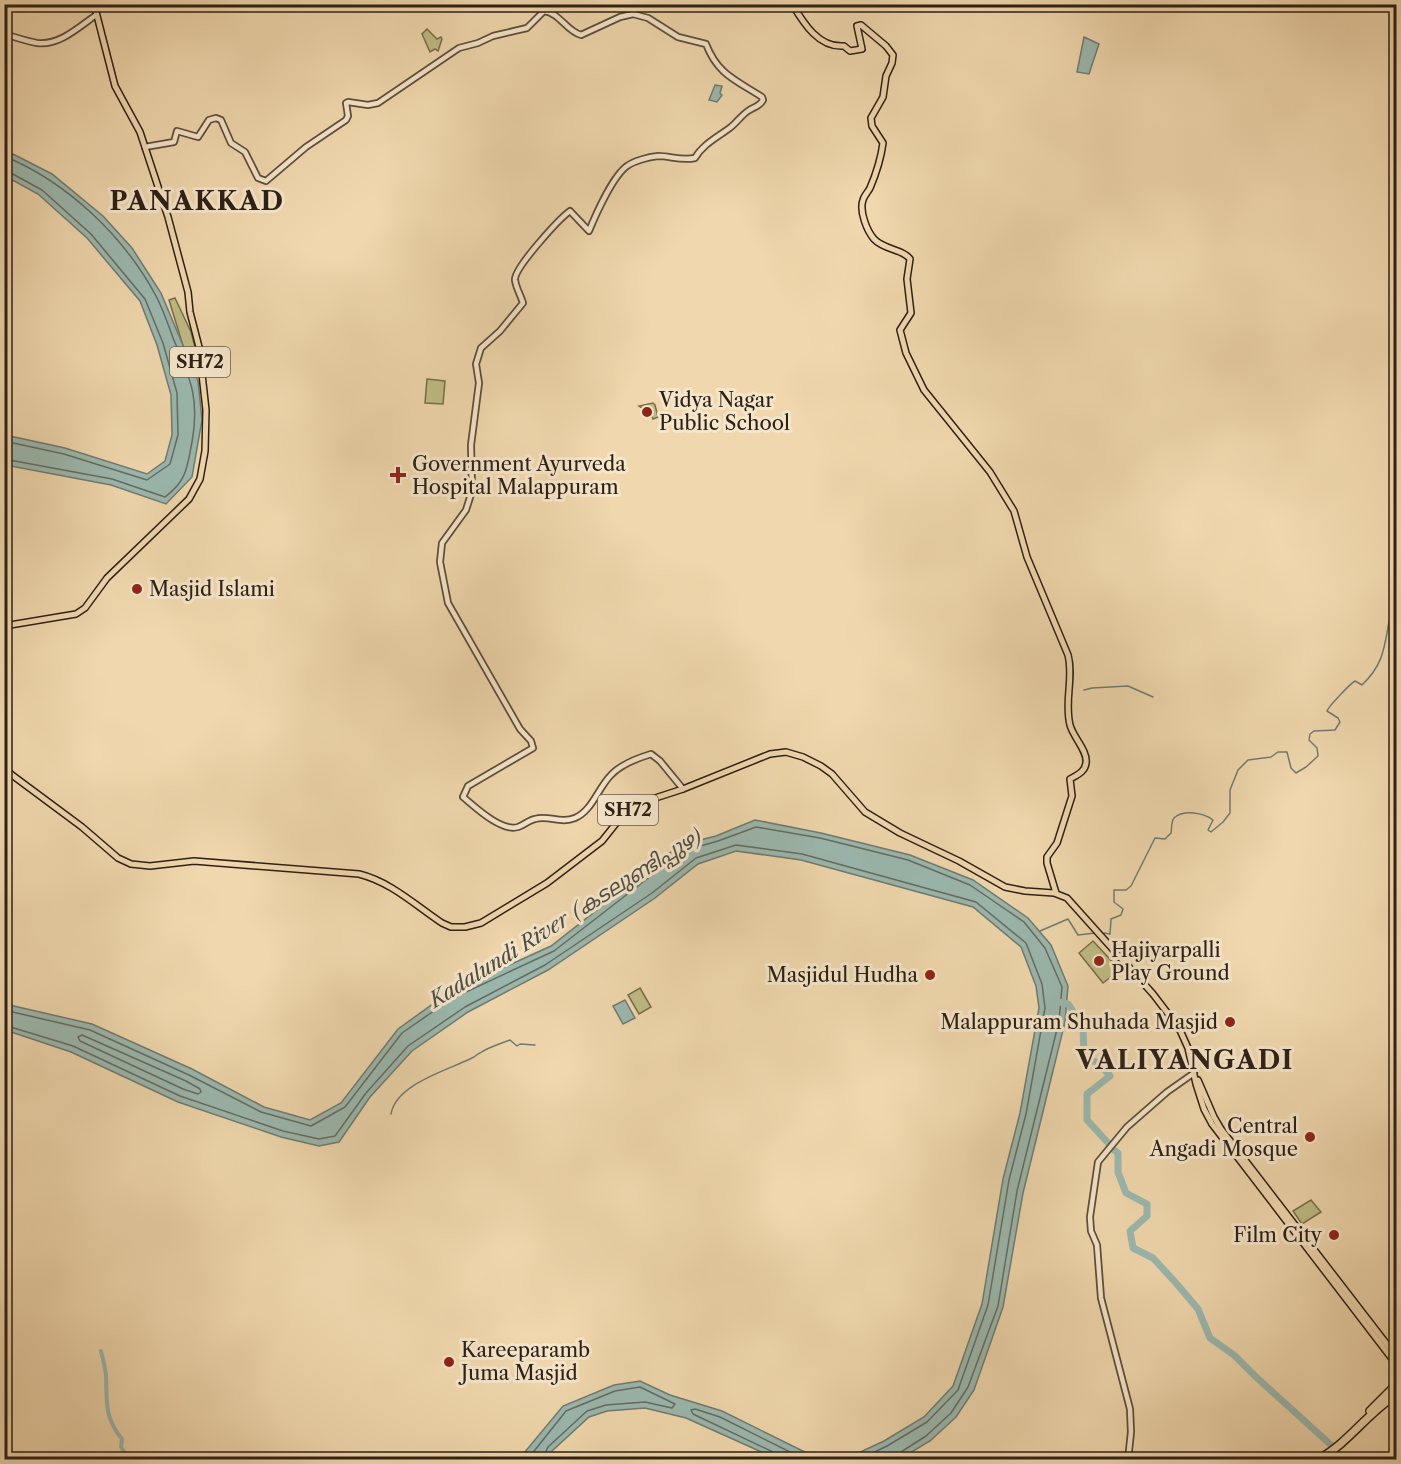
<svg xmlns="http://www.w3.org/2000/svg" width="1401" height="1464" viewBox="0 0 1401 1464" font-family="'Libre Caslon Text','Noto Sans Malayalam',serif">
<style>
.green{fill:#c0bc85;stroke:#766e4e;stroke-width:1.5}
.water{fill:#9bb8af;stroke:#6f7b72;stroke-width:1.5}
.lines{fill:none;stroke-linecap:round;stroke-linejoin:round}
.shore{stroke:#646c62;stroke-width:1.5}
.stream{stroke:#6f7b72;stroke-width:1.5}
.canal{stroke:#9bb8af;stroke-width:4}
.river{stroke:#9bb8af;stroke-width:7}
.minor-casing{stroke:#5e4e3c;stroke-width:8}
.major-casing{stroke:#2d2016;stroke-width:8}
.highway-casing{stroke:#2d2016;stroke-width:10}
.minor{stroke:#f5e5ca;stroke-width:4.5}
.major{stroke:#f0d7ad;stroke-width:5}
.highway{stroke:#f0d7ad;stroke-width:7}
.poi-dot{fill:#8f2418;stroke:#f5e5ca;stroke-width:2}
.labels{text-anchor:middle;stroke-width:6;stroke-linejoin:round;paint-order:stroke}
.shield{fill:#f5e5ca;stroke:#695b4c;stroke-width:1.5}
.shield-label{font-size:18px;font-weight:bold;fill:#2d2016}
.poi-label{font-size:20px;fill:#2d2016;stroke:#f5e5ca;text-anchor:start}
.water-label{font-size:21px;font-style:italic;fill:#4e4e44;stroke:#f5e5ca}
.district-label{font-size:26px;font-weight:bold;letter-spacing:1.5px;fill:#2d2016;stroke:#f5e5ca}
</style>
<rect width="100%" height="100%" fill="#f0d7ad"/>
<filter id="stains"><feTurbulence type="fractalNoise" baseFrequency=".00333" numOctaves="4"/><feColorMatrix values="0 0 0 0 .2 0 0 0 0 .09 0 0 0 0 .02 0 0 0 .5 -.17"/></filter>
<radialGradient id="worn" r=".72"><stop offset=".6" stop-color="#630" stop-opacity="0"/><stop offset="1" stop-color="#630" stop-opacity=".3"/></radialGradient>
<g class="green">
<path d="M 427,29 L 437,39 L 441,37 L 442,39 L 438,51 L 435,49 L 430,52 L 422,34 Z"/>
<path d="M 175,298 L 191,332 L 200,366 L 188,362 L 169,300 Z"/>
<path d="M 427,379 L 445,381 L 443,404 L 425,403 Z"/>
<path d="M 653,403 L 655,405 L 658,417 L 653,419 L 650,413 L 639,406 Z"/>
<path d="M 1093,941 L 1120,970 L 1103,983 L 1079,953 Z"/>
<path d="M 640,988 L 651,1007 L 639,1014 L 628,995 Z"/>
<path d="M 1311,1200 L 1321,1212 L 1302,1224 L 1293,1211 Z"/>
</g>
<g class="water">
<path d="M 1084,37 L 1099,44 L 1089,74 L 1077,72 Z"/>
<path d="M 715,85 L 722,86 L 720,93 L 722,95 L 717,102 L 709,100 Z"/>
<path d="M 5,150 L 52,174 L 103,216 L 132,248 L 161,293 L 198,381 L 202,420 L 192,477 L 166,504 L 111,485 L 5,465 L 5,435 L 65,448 L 147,474 L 165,461 L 172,435 L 171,395 L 157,345 L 140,301 L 87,238 L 38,194 L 5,176 Z"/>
<path d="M 755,820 L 821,833 L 910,855 L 973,880 L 1028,918 L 1051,945 L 1068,986 L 1065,1022 L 1023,1193 L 1003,1307 L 974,1390 L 956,1417 L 930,1441 L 900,1459 L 777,1459 L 686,1418 L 645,1408 L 607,1411 L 589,1417 L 552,1451 L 546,1459 L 519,1459 L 563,1406 L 614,1385 L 640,1381 L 670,1395 L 722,1411 L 819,1459 L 854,1455 L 884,1441 L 924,1417 L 953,1386 L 982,1304 L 1003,1179 L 1020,1113 L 1039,1008 L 1036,986 L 1021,947 L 973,907 L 801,860 L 736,851 L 698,864 L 655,898 L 548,970 L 468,1012 L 412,1051 L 370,1097 L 339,1142 L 319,1146 L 281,1137 L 178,1102 L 71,1052 L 5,1030 L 5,1004 L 92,1024 L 192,1069 L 264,1107 L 310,1120 L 341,1103 L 398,1029 L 448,993 L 551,946 L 680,845 L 716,836 Z"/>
<path d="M 625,1000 L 635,1018 L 623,1024 L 613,1006 Z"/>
</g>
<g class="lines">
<g class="shore">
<path d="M 4,156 C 67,182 124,236 156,296 C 163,309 168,324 173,338 C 190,378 200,398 192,442 C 187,467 187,481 165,497 L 112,479 L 4,459"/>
<path d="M 4,171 L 9,172 L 42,190 L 91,234 L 145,299 L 163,343 L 177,393 L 178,435 L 170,464 L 147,480 L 64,454 L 4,441"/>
<path d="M 4,1010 L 90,1030 L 189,1075 L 261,1112 L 311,1126 L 345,1107 L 402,1033 L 451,999 L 554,951 L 683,851 L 718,841 L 756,827 L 820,838 L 908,860 L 970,885 L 1024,922 L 1045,948 L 1062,987 L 1059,1021 L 1017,1191 L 998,1306 L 968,1387 L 951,1413 L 926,1436 L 901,1452 L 898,1460"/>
<path d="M 4,1025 L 73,1046 L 180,1096 L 283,1131 L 319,1139 L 335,1136 L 366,1093 L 408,1046 L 465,1007 L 545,965 L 652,893 L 696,858 L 736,845 L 802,854 L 976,902 L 1026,943 L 1042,984 L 1045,1008 L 1026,1114 L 1009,1180 L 988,1305 L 958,1390 L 927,1422 L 887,1446 L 858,1460"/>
<path d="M 82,1035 L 186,1081 L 200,1089 L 201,1092 L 198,1094 L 183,1089 L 80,1041 L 78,1037 Z"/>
<path d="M 527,1460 L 566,1411 L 615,1391 L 640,1387 L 675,1404 L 672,1408 L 645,1402 L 606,1405 L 587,1411 L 548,1447 L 542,1460"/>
<path d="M 777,1460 L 773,1452 L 693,1414 L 691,1410 L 695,1409 L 720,1417 L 806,1460"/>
</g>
<g class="stream">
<path d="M 1084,690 L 1092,688 L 1128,686 L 1153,697"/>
<path d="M 1040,931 L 1068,919 L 1078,935 L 1095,933"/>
<path d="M 1104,933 L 1110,934 L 1111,919 L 1121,915 L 1123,909 L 1114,902 L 1114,890 L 1126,890 L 1131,886 L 1155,838 L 1165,839 L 1171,833 C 1172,828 1171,821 1174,818 C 1184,809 1204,813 1213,820 L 1208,830 L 1211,832 L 1223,822 L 1230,813 L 1230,790 L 1238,770 L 1248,760 L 1271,757 L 1278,752 L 1287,752 L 1291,768 L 1296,773 L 1306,767 L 1318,756 L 1317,748 L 1309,740 L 1310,734 L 1314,731 L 1335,730 L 1340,722 L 1338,718 L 1327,711 C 1328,707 1351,683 1355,681 L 1362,685 C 1385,663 1384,646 1390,617 L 1396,616"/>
<path d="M 391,1114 C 396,1084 448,1070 472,1058 C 475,1057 477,1054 480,1053 C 489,1047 500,1044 510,1040 L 517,1046 L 520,1044 L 535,1045"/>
<path d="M 4,1344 L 11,1352"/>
<path d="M 4,1366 L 12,1358"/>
<path d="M 1337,1451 L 1348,1460"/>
</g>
<path class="canal" d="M 101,1351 C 103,1359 105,1367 106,1375 C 107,1402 104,1417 122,1439 L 121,1447 L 127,1456 L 127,1460"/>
<g class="river">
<path d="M 1059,1002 L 1068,1004 L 1083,1026 L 1084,1058 L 1099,1063 L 1110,1076 L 1087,1094 L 1087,1120 L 1110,1145"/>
<path d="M 1114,1150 L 1118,1153 L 1118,1172 L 1126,1193 L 1147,1204 L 1147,1216 L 1130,1231 L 1133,1248 L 1153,1258 L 1176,1283 L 1198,1309 L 1210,1338 L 1234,1355 L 1255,1376 L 1331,1445"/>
</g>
<defs>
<g id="minor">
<path d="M 4,34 C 15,37 26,41 37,43 C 59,46 79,27 96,15"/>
<path d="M 145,147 L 174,142 L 177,131 L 198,137 L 209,120 L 216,118 L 221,120 L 231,143 L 245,152 L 258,178 L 266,181 L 306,147 L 346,120 L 348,116 L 346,103 L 348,102 L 368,105 L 378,103 L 459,48 L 478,43 L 493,36 L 527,28 L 544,11 C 560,13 566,31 581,35 L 620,17 L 633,14 L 648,18 L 678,37 L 706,44 C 718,75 736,80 762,97 L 763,100 C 760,106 754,107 748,111 C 742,115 737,122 731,127 C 718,137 703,144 695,158 C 682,161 670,156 658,156 C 648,157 634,161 627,166 C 613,176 596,214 589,231 L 570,211 C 559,219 514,268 515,280 C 516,288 521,296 523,303 L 500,331 L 481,348 L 476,364 L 479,383 L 471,445 L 472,491 L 466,510 L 442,543 L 440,562 L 448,603 L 520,729 L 531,741 L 533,748 L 468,786 L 463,797 C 475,807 501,832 518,827 C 524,825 529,820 535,819 C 549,815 561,824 575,818 C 592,811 598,788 611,775 C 620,765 638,758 651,754 L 660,761 L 683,789"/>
<path d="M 1128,1460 L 1131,1432 L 1130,1409 L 1101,1298 L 1097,1245 L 1091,1231 L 1090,1217 L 1098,1162 L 1127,1127 L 1167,1092 L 1194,1073"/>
</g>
<g id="major">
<path d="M 792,4 C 804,24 819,48 844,46 L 850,51 L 862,49 L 857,26 L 861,25 L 886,46 L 893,55 L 892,63 L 886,76 L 883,97 L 871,118 L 872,126 L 883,143 C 881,158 876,174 870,188 C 868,192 864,196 863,200 C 859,211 867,231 874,239 C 884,250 903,249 910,259 L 907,279 L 911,313 L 900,330 L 906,353 L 924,390 L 990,472 L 1014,511 L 1027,557 L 1068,655 C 1074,678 1064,701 1070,725 C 1073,737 1088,751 1086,763 C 1085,772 1077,775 1070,779 L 1072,796 L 1057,843 L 1047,857 L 1047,863 L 1056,893"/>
<path d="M 4,626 L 76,614 L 85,608 L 107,578 L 189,499 L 200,479 L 205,451 L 206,410 L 199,347 L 190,312 L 188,292 L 168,217 L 140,132 L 115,86 L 94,4"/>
<path d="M 4,767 L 12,775 L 82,827 L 118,858 L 131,864 L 150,866 L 194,861 L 359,874 C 391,882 415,905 442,923 L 451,927 L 465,927 L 481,923 L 547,883 L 602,841 L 626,811 L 643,802 L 683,789 L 770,754 L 786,752 L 803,757 L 821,766 L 832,774 L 865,812 L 900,833 L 959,861 L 1005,887 L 1025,891 L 1054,893 L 1067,898 L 1153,994 L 1179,1028 L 1188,1048 L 1196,1084 L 1204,1109 L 1212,1124 L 1396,1364"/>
<path d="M 1198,1080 L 1214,1117 L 1221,1129 L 1396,1356"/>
</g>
<g id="highway">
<path d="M 1370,1411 L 1396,1385"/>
<path d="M 1317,1460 C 1348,1444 1367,1413 1396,1395"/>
</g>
</defs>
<use href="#minor" class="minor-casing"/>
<use href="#major" class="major-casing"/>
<use href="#highway" class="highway-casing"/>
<use href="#minor" class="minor"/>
<use href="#major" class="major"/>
<use href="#highway" class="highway"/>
</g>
<g class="poi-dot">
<circle cx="647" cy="412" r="6"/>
<path d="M395 466h6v6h6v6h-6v6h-6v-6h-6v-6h6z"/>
<circle cx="137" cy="589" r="6"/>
<circle cx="1099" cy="961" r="6"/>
<circle cx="930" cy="975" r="6"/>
<circle cx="1230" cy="1022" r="6"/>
<circle cx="1310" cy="1137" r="6"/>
<circle cx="1334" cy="1235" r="6"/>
<circle cx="449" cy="1362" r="6"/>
</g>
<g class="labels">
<g class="shield">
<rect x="170" y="347" width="60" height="30" rx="4.5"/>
<rect x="598" y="795" width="60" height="30" rx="4.5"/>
</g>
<g class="shield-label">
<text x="200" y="368">SH72</text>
<text x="628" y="816">SH72</text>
</g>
<g class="poi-label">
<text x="659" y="407">Vidya Nagar<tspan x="659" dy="23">Public School</tspan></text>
<text x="412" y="471">Government Ayurveda<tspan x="412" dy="23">Hospital Malappuram</tspan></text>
<text x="149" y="596">Masjid Islami</text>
<text x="1111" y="957">Hajiyarpalli<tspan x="1111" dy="23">Play Ground</tspan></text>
<text x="918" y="982" text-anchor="end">Masjidul Hudha</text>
<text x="1218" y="1029" text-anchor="end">Malappuram Shuhada Masjid</text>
<text x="1298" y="1133" text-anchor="end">Central<tspan x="1298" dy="23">Angadi Mosque</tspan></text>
<text x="1322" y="1242" text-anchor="end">Film City</text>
<text x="461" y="1357">Kareeparamb<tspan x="461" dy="23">Juma Masjid</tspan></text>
</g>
<g class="water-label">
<text transform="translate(566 918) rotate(-32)" y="7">Kadalundi River (കടലുണ്ടിപ്പുഴ)</text>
</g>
<g class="district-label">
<text x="197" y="210">PANAKKAD</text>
<text x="1185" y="1069">VALIYANGADI</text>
</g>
</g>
<rect width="1401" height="1464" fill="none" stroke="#f0d7ad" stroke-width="24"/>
<rect x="6" y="6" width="1389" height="1452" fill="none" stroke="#2d2016" stroke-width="3"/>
<rect x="12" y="12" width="1377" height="1440" fill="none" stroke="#2d2016" stroke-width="1.5"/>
<rect width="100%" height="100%" filter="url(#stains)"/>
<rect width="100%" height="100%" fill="url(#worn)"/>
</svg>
